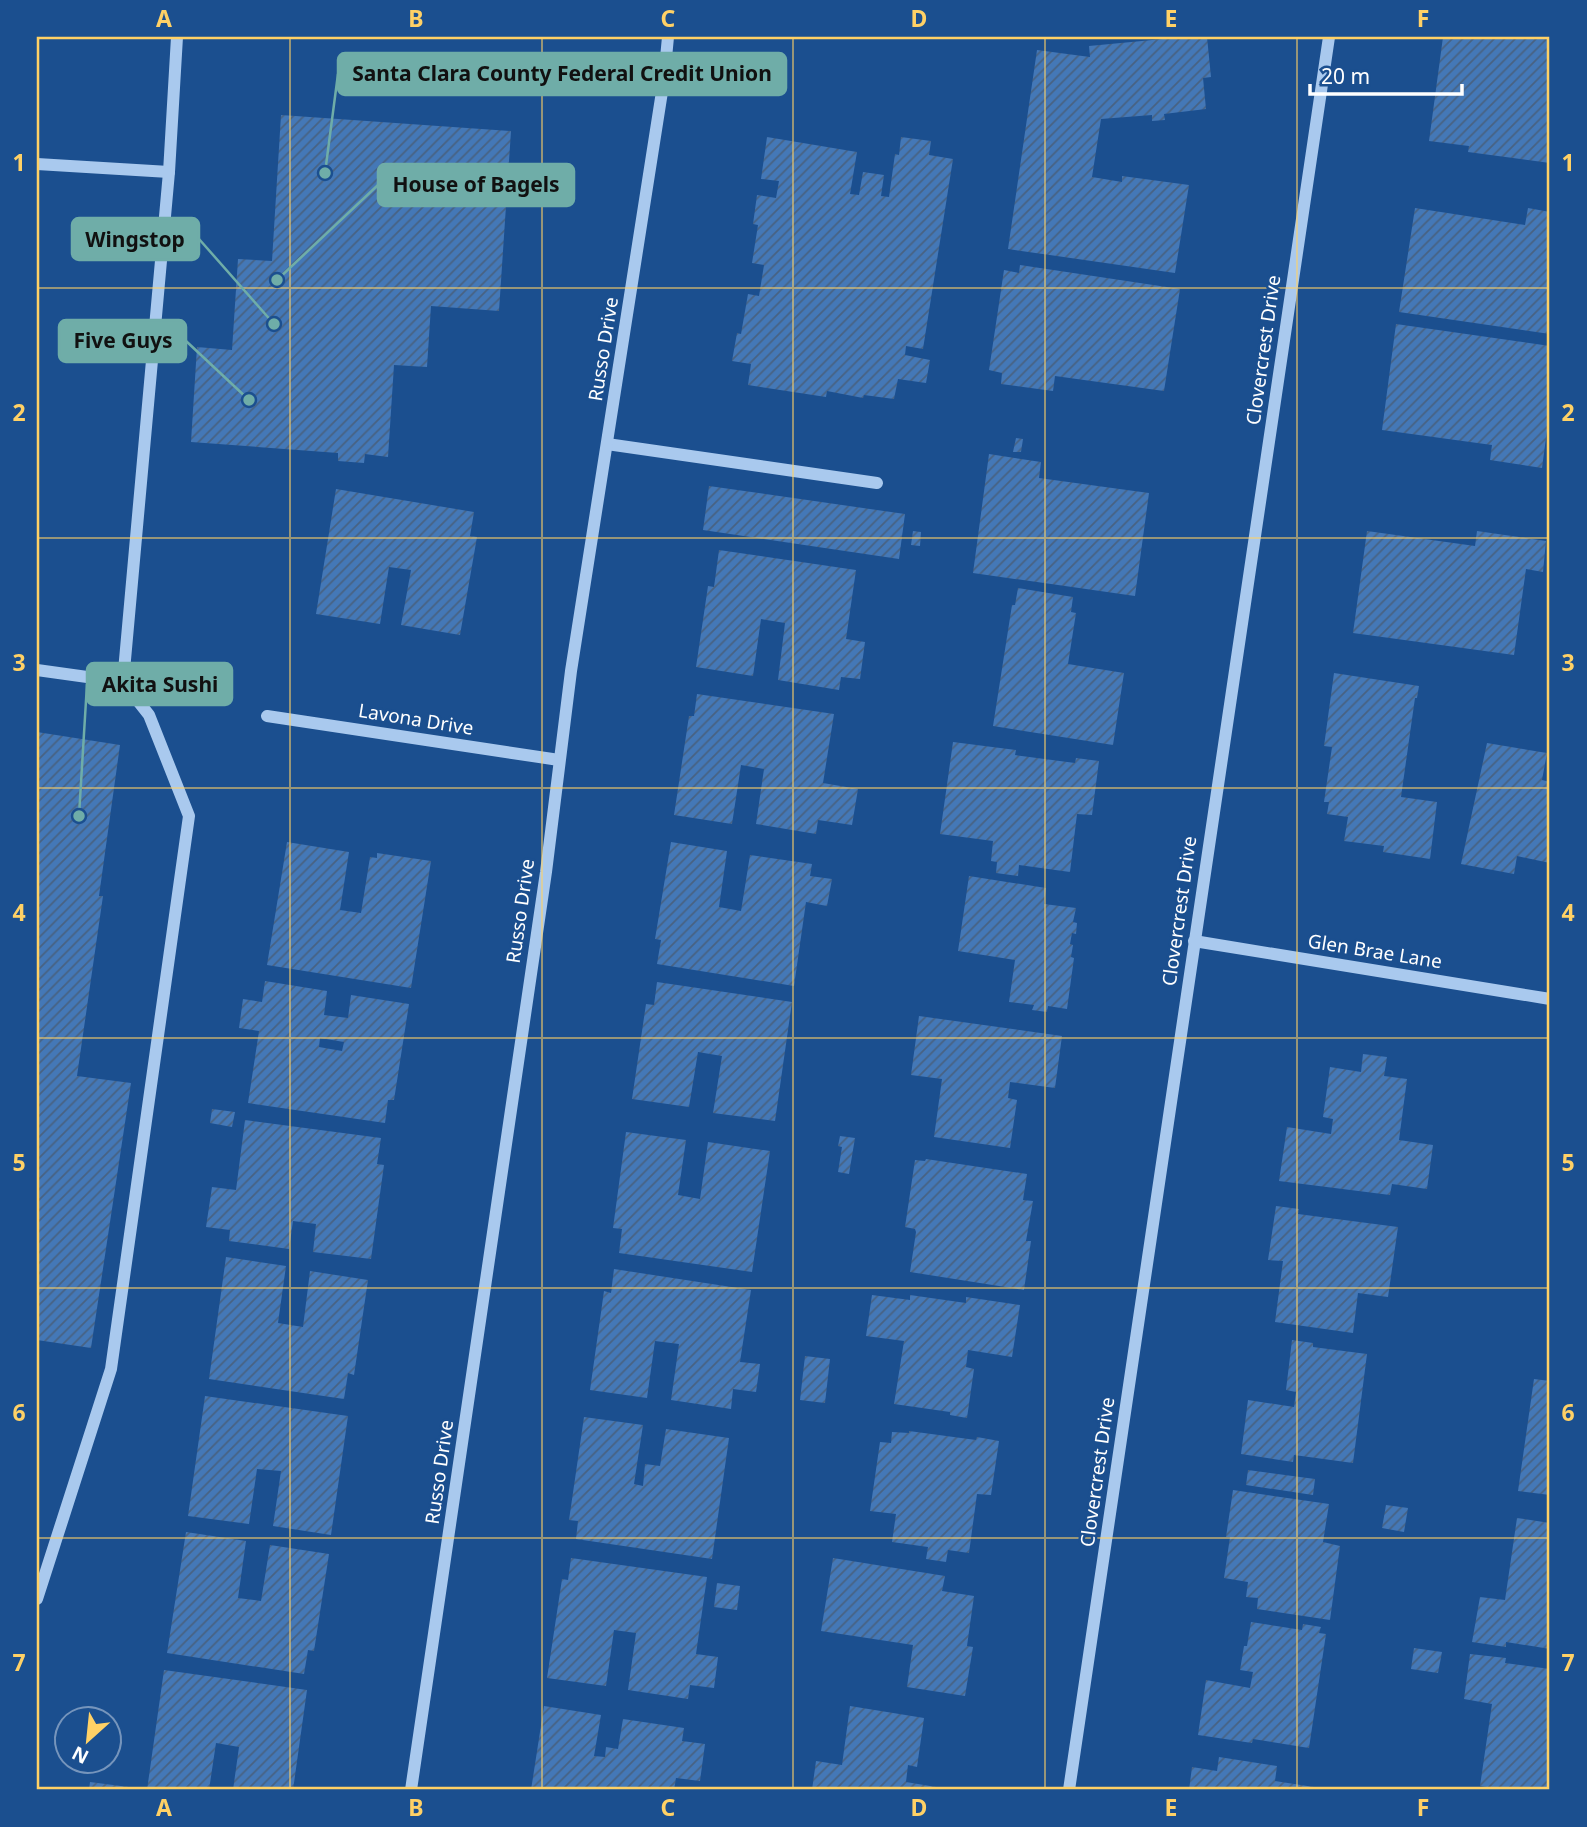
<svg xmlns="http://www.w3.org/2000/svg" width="1587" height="1827" viewBox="0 0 1587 1827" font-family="'Noto Sans',sans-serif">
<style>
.building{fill:url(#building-hatch);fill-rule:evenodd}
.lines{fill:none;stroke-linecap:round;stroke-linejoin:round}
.minor{stroke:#a9c9ee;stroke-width:12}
.grid{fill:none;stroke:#ffd166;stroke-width:2;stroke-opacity:0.55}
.labels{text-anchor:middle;stroke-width:5;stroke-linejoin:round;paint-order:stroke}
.street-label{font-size:19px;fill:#fff;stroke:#1b4f8f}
.leader{fill:none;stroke:#6fada8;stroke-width:2.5}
.callout-dot{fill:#6fada8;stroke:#1b4f8f;stroke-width:2.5}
.callout{fill:#6fada8;stroke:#6fada8;stroke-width:2.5}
.callout-label{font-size:21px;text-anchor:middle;font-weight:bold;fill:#111}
.neatline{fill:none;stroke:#ffd166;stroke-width:2.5}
.grid-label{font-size:23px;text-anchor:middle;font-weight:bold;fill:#ffd166}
</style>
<defs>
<pattern id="building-hatch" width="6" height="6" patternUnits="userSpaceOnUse" patternTransform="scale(1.75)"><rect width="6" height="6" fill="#4478b7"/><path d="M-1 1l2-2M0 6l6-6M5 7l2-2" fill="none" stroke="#486282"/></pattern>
</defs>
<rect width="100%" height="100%" fill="#1b4f8f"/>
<g class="building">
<path d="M 1184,37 L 1207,37 L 1211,77 L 1203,78 L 1206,109 L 1164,114 L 1165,120 L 1152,121 L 1152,115 L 1101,119 L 1092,177 L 1122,182 L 1122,176 L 1189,185 L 1175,273 L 1008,249 L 1037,50 L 1090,57 L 1089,46 Z"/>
<path d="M 1443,37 L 1550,37 L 1550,163 L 1468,152 L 1469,146 L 1429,141 Z"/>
<path d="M 281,115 L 511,131 L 499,311 L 431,306 L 427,367 L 394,365 L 388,457 L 365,454 L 364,463 L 338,461 L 338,453 L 191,442 L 197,347 L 232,350 L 238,259 L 272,261 Z"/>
<path d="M 767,137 L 857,152 L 850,194 L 859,195 L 863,172 L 884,175 L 881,196 L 889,197 L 895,154 L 899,155 L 901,137 L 931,141 L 929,155 L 953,159 L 923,349 L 906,346 L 905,355 L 930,360 L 926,383 L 898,379 L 894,399 L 864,395 L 863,398 L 827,391 L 826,397 L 748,385 L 751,364 L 732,361 L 737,333 L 741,334 L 748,294 L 759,296 L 764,265 L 752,263 L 758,225 L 753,224 L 757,195 L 776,198 L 779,181 L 761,179 Z"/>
<path d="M 1415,208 L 1525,225 L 1528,208 L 1550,212 L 1550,334 L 1399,312 Z"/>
<path d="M 1020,265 L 1180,289 L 1164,391 L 1055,376 L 1053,391 L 1001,384 L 1002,373 L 989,370 L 1004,270 L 1019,273 Z"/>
<path d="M 1396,324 L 1550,346 L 1550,408 L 1542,468 L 1490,460 L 1492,445 L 1382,430 Z"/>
<path d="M 1016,438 L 1023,439 L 1021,452 L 1013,452 Z"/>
<path d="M 989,454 L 1041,462 L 1039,478 L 1149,493 L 1135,596 L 973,573 Z"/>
<path d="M 709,486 L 905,514 L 899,559 L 703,530 Z"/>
<path d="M 336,489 L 474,512 L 470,536 L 477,537 L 460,635 L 401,625 L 411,570 L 389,567 L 380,624 L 316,614 Z"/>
<path d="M 913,531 L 921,532 L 920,546 L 911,545 Z"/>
<path d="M 1367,531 L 1475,546 L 1477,531 L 1546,541 L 1543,572 L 1526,569 L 1514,655 L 1353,633 Z"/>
<path d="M 719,550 L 856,570 L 846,639 L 865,642 L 860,679 L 841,677 L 839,690 L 778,680 L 785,623 L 761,619 L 753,676 L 696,667 L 708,586 L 714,587 Z"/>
<path d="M 1018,588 L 1073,597 L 1071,612 L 1076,613 L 1068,664 L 1124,673 L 1113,745 L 993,726 L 1012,605 L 1015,605 Z"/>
<path d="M 1334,673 L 1419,686 L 1417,698 L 1415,698 L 1401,797 L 1437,802 L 1430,859 L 1383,852 L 1384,846 L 1344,841 L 1348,817 L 1327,814 L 1329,802 L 1324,802 L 1332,747 L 1324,746 Z"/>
<path d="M 697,694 L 834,714 L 823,783 L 858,789 L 852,825 L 818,820 L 816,834 L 756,824 L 764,769 L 741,765 L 732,824 L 674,815 L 689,716 L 694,716 Z"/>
<path d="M 37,732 L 120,745 L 99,896 L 103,896 L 77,1076 L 131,1083 L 91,1348 L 37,1340 Z"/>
<path d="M 953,742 L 1016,750 L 1015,755 L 1075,763 L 1076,758 L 1099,761 L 1092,815 L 1077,814 L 1070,872 L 1019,865 L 1018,876 L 996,873 L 997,862 L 991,861 L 993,841 L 940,834 Z"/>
<path d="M 1487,743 L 1547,753 L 1542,780 L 1550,782 L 1550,863 L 1517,856 L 1514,874 L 1461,864 Z"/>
<path d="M 287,842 L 349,852 L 340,910 L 361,913 L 370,857 L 377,858 L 377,853 L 431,861 L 411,988 L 267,965 Z"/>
<path d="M 671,842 L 727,851 L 719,907 L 741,911 L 750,855 L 812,864 L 810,876 L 832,879 L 827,906 L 806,902 L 794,986 L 657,964 L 661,940 L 655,939 Z"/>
<path d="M 969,876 L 1046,888 L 1044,904 L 1076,908 L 1073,922 L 1077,923 L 1076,934 L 1072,933 L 1070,944 L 1073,945 L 1071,957 L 1074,958 L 1067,1009 L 1048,1006 L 1047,1012 L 1032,1010 L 1034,1005 L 1009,1002 L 1015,960 L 958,951 Z"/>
<path d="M 265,981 L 327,991 L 324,1015 L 348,1018 L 351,995 L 409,1004 L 394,1100 L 388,1100 L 385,1123 L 248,1103 L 259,1031 L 239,1028 L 243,999 L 262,1002 ZM 320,1038 L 344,1042 L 342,1051 L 319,1047 Z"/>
<path d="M 657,982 L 792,1002 L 775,1121 L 713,1113 L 722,1056 L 698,1052 L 689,1107 L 632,1099 L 646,1004 L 654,1005 Z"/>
<path d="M 919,1016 L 1062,1036 L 1055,1088 L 1010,1082 L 1008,1098 L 1017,1100 L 1010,1148 L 934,1137 L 942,1079 L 911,1075 Z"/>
<path d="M 1363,1054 L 1387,1057 L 1384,1076 L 1407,1079 L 1399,1140 L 1433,1145 L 1427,1189 L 1392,1184 L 1390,1195 L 1279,1181 L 1287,1127 L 1331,1134 L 1333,1119 L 1323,1117 L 1330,1067 L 1361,1072 Z"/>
<path d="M 212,1109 L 235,1112 L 232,1127 L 210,1123 Z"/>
<path d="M 245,1120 L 381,1138 L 377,1164 L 384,1165 L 371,1259 L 313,1252 L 316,1224 L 293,1221 L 289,1249 L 229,1241 L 230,1230 L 206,1227 L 212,1187 L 236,1190 Z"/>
<path d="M 626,1132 L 686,1140 L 678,1195 L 700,1199 L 708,1142 L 770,1151 L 752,1272 L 619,1253 L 622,1229 L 613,1228 Z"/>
<path d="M 840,1136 L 855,1138 L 849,1174 L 838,1172 L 842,1147 L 838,1146 Z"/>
<path d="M 926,1159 L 1027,1174 L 1023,1200 L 1033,1201 L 1026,1241 L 1031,1241 L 1024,1290 L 910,1272 L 916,1232 L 915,1229 L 905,1227 L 915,1160 L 925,1161 Z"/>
<path d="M 1276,1206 L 1299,1209 L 1298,1214 L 1398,1227 L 1388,1297 L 1358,1293 L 1353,1333 L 1275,1322 L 1283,1261 L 1268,1260 Z"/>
<path d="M 226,1257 L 286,1266 L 278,1323 L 303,1327 L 310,1271 L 368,1280 L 354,1375 L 348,1373 L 344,1399 L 209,1379 Z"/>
<path d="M 614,1269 L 751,1290 L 740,1362 L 760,1364 L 756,1392 L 733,1389 L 731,1409 L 671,1400 L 679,1344 L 655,1341 L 647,1398 L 590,1390 L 604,1291 L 611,1293 Z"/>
<path d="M 872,1295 L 910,1300 L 910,1295 L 966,1303 L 966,1297 L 1020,1305 L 1012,1357 L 968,1350 L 966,1367 L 974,1369 L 967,1418 L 950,1415 L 950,1412 L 894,1404 L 904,1341 L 866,1336 Z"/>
<path d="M 1292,1340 L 1313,1343 L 1313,1347 L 1367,1354 L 1353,1463 L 1294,1455 L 1293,1462 L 1241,1454 L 1248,1400 L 1294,1407 L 1296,1392 L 1286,1390 Z"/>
<path d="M 805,1356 L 830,1359 L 825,1403 L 800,1400 Z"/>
<path d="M 1534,1379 L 1550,1381 L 1550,1495 L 1518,1491 Z"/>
<path d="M 205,1396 L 348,1416 L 331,1535 L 273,1526 L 281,1471 L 257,1469 L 249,1524 L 188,1516 Z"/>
<path d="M 584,1417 L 643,1425 L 634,1484 L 643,1486 L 645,1464 L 660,1466 L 666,1429 L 729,1438 L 712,1559 L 576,1539 L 578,1521 L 569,1520 Z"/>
<path d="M 909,1431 L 976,1440 L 977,1437 L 999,1441 L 991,1495 L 977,1494 L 969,1553 L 948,1550 L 946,1562 L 926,1559 L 928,1547 L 892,1542 L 896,1514 L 870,1511 L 880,1442 L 891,1443 L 892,1432 L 909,1433 Z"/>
<path d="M 1248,1470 L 1315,1479 L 1313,1495 L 1246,1485 Z"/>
<path d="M 1233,1490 L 1329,1504 L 1323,1542 L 1340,1546 L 1330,1620 L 1257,1609 L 1258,1598 L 1246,1597 L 1248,1582 L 1224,1578 L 1230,1537 L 1226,1537 Z"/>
<path d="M 1386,1505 L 1408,1508 L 1404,1532 L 1382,1528 Z"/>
<path d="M 1517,1518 L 1550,1523 L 1550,1649 L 1506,1642 L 1506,1647 L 1472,1642 L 1480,1597 L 1505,1600 Z"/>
<path d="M 186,1532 L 246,1541 L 238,1598 L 261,1601 L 270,1545 L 329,1554 L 314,1651 L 308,1650 L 304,1674 L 167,1653 Z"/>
<path d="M 571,1558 L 707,1577 L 696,1654 L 718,1657 L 714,1688 L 690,1685 L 688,1699 L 628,1690 L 636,1633 L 614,1630 L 606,1686 L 547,1678 L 562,1579 L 568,1580 Z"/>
<path d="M 833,1558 L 945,1576 L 942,1591 L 974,1596 L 967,1646 L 973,1647 L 965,1696 L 907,1687 L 913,1645 L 821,1631 Z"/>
<path d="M 717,1583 L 740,1586 L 737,1610 L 714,1607 Z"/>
<path d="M 1251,1622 L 1302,1630 L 1303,1624 L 1321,1627 L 1319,1633 L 1326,1634 L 1309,1748 L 1253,1739 L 1252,1743 L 1198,1735 L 1206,1680 L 1250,1688 L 1253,1672 L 1240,1670 L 1244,1646 L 1247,1646 Z"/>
<path d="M 1414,1648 L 1442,1652 L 1438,1673 L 1411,1669 Z"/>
<path d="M 1470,1654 L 1506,1658 L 1505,1663 L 1550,1669 L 1550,1790 L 1510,1790 L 1480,1786 L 1492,1704 L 1464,1699 Z"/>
<path d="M 164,1670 L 307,1690 L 293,1790 L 233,1790 L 239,1747 L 216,1743 L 209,1790 L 147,1790 Z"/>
<path d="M 544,1706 L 601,1715 L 594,1756 L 605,1757 L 606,1747 L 618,1749 L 623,1719 L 684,1728 L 682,1741 L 705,1744 L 700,1781 L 676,1778 L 674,1790 L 531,1790 Z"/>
<path d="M 850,1706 L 924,1718 L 917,1767 L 908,1765 L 906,1782 L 954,1790 L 812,1790 L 816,1761 L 842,1765 Z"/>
<path d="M 1219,1757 L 1277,1766 L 1275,1781 L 1333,1790 L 1189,1790 L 1192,1767 L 1217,1771 Z"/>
<path d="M 90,1782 L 136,1788 L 136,1790 L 89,1790 Z"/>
</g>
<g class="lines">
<g class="minor">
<path d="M 37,164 L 169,172"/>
<path d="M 607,444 L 877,483"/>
<path d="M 37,670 L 123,682 L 149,715 L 189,816 L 111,1369 L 37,1599"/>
<path d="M 123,682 L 169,172 L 177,37"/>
<path d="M 267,716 L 559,760"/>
<path d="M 1194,941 L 1550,999"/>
<path d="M 411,1790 L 546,872 L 571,671 L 664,79 L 668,37"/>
<path d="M 1069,1790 L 1329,37"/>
</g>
</g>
<path class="grid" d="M 290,37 L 290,1790M 542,37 L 542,1790M 793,37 L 793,1790M 1045,37 L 1045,1790M 1297,37 L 1297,1790M 37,288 L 1550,288M 37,538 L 1550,538M 37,788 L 1550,788M 37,1038 L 1550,1038M 37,1288 L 1550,1288M 37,1538 L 1550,1538"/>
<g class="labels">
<g class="street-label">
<text transform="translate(603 349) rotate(-81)" y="7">Russo Drive</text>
<text transform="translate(1263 350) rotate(-82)" y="7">Clovercrest Drive</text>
<text transform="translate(416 719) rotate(9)" y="7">Lavona Drive</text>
<text transform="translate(520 911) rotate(-82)" y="7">Russo Drive</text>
<text transform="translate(1179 911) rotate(-82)" y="7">Clovercrest Drive</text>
<text transform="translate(1375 951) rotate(9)" y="7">Glen Brae Lane</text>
<text transform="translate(439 1472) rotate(-82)" y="7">Russo Drive</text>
<text transform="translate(1097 1472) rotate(-82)" y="7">Clovercrest Drive</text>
</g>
</g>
<path class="leader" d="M325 173L338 74M277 280L378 185M274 324L199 239M249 400L186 341M79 816L87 684"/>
<g class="callout-dot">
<circle cx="325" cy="173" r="7"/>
<circle cx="277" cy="280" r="7"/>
<circle cx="274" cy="324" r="7"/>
<circle cx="249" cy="400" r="7"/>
<circle cx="79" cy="816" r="7"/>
</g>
<g class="callout">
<rect x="338" y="53" width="448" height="42" rx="7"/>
<rect x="378" y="164" width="196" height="42" rx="7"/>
<rect x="72" y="218" width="127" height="42" rx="7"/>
<rect x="59" y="320" width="127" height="42" rx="7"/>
<rect x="87" y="663" width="145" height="42" rx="7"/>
</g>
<g class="callout-label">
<text x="562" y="81">Santa Clara County Federal Credit Union</text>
<text x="476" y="192">House of Bagels</text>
<text x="135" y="247">Wingstop</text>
<text x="123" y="348">Five Guys</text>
<text x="160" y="692">Akita Sushi</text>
</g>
<rect width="1587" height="1827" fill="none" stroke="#1b4f8f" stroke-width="77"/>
<g transform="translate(88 1740) rotate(207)"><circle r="33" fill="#1b4f8f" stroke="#7695bc" stroke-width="2"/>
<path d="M0-5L12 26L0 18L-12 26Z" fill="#ffd166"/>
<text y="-10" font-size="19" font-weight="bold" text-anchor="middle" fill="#ffffff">N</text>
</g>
<path d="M1310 84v10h152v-10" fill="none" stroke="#ffffff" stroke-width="3.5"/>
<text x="1321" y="84" font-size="21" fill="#ffffff" stroke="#1b4f8f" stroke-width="5" paint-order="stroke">20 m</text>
<rect x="38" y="38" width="1510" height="1750" class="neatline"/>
<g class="grid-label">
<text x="164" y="27">A</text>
<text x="416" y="27">B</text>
<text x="668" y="27">C</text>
<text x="919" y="27">D</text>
<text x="1171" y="27">E</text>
<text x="1423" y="27">F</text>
<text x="19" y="171">1</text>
<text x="1568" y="171">1</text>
<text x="19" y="421">2</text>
<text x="1568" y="421">2</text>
<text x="19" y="671">3</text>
<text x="1568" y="671">3</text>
<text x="19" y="921">4</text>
<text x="1568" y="921">4</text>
<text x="19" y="1171">5</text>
<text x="1568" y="1171">5</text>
<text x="19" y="1421">6</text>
<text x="1568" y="1421">6</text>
<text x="19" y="1671">7</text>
<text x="1568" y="1671">7</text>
<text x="164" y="1816">A</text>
<text x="416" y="1816">B</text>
<text x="668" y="1816">C</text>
<text x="919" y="1816">D</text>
<text x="1171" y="1816">E</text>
<text x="1423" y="1816">F</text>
</g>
</svg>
